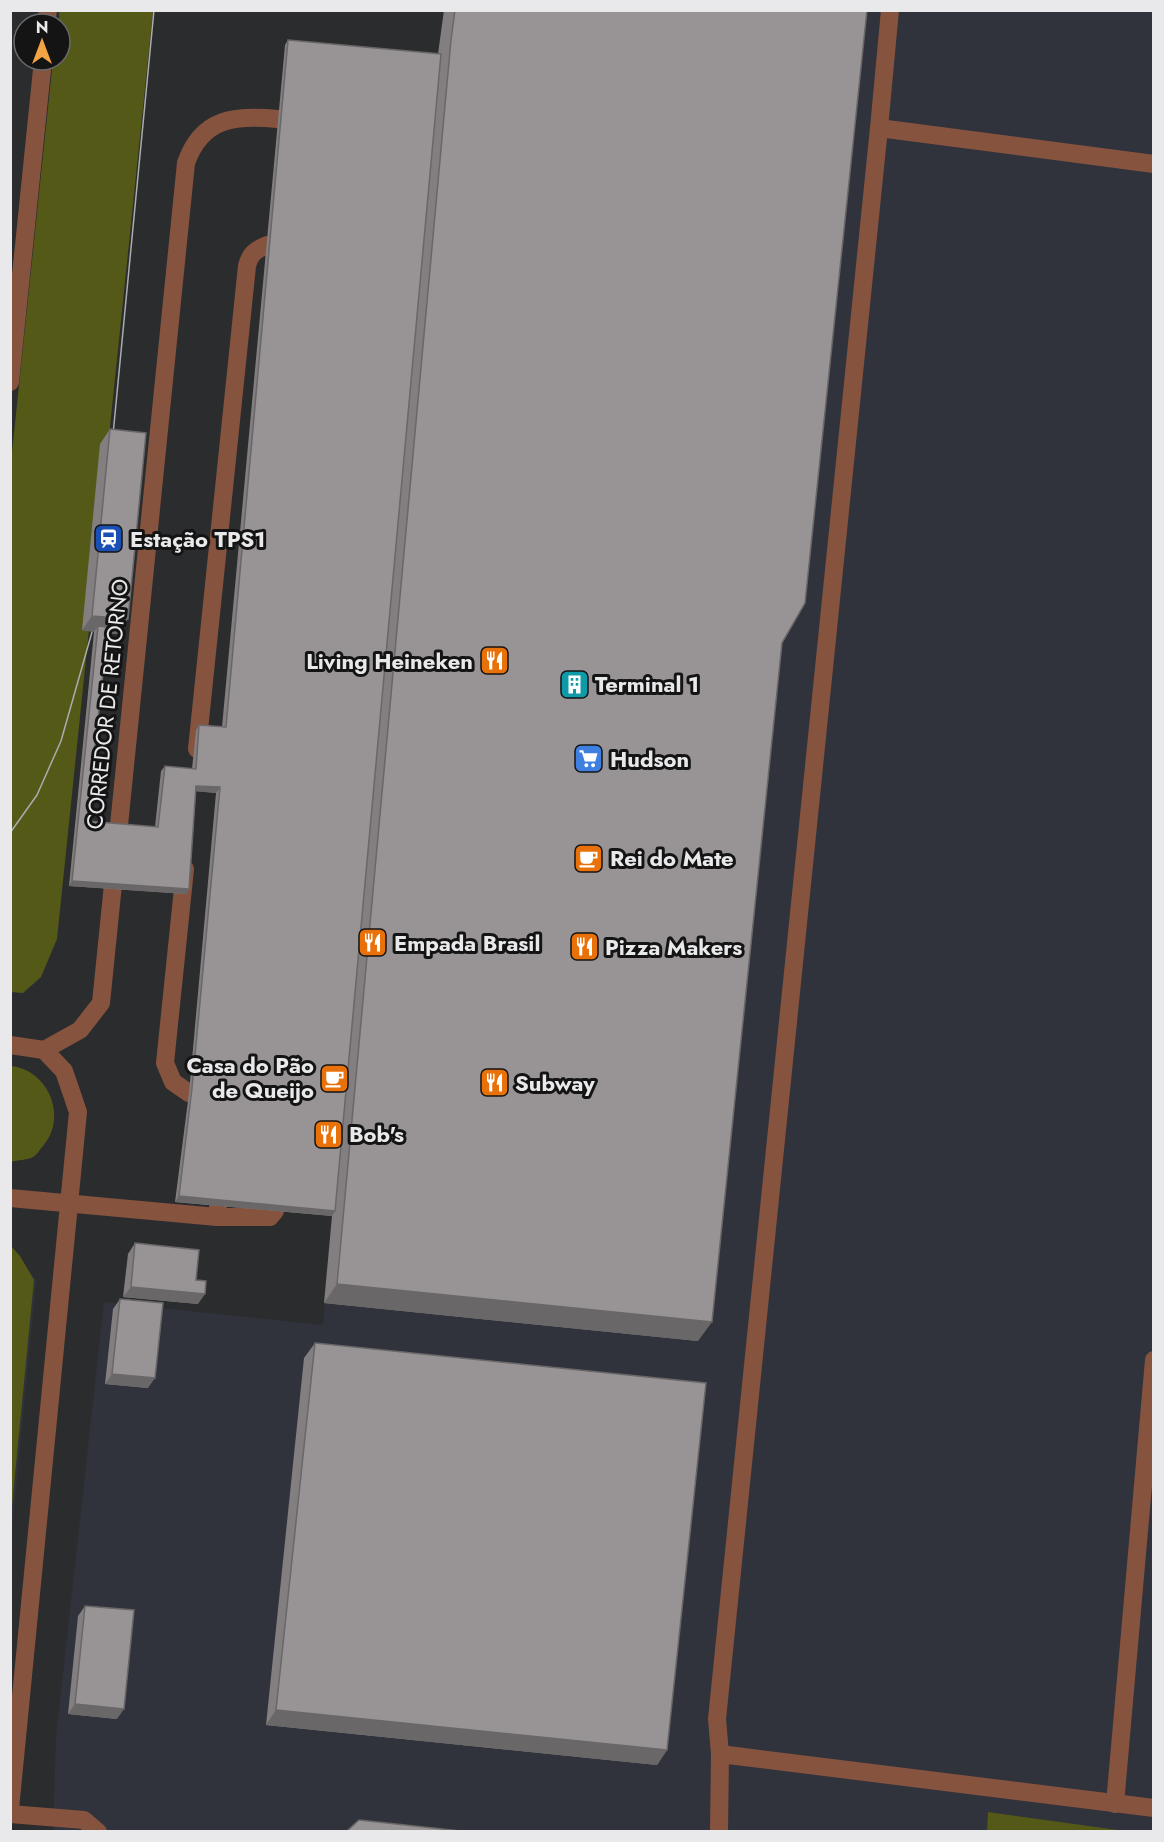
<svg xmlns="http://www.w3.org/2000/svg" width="1164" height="1842" viewBox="0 0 1164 1842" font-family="Jost,sans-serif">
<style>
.built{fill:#30333b}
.green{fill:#545918}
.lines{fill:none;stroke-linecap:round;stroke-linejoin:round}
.lane{stroke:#86533f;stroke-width:18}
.street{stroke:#86533f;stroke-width:18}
.tram{stroke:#abacae;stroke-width:1.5}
.wall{fill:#837e80}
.shaded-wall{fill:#6a6768}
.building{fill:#989395;stroke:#6a6768;stroke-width:1.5}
.labels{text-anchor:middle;stroke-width:6;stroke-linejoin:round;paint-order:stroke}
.poi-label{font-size:22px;font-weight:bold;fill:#e9e9eb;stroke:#141415;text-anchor:start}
.street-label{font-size:22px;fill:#e9e9eb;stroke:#141415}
</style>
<rect width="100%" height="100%" fill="#2b2c2e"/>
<g class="built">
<path d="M 444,11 L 1153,11 L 1153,1831 L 53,1832 L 56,1737 L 104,1302 L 323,1325 Z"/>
<path d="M 11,1246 L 36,1280 L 11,1542 Z"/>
</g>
<g class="green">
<path d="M 59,11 L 153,11 L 57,939 L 41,977 L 23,993 L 11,992 L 10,471 L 53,60 L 60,60 Z"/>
<path d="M 11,1066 C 49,1070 68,1118 43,1146 C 40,1149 37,1155 33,1157 C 28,1160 17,1160 11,1162 Z"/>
<path d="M 11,1246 L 20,1256 L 34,1280 L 11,1516 Z"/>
<path d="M 988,1812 L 1125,1831 L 987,1831 Z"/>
</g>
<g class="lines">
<g class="lane">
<path d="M 890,10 L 879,128 L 1154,164"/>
<path d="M 46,24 L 48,10"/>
<path d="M 879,128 L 717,1719 L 720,1754 L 1154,1808"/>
<path d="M 10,382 L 43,60"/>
<path d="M 217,1217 L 270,1217 L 275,1211"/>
<path d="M 1115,1804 L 1154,1360"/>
<path d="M 10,1814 L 84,1820 L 98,1832"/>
<path d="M 719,1832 L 720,1754"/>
</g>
<g class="street">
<path d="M 197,749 L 247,266 C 250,254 255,250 267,245"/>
<path d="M 185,869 L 165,1063 L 173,1082 L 189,1093"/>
<path d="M 10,1045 L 44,1050 L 64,1071 L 78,1112 L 10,1809"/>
<path d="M 44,1050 L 80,1030 L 101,1003 L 186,163 C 202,117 236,115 278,119"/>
<path d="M 10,1198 L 217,1217 L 218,1206"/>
</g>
<g class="tram">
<path d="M 112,445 L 154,10"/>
<path d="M 10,833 L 37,795 L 61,741 L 92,632"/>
</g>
</g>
<g class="wall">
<path d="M 444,10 L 867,10 L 782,643 L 698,1341 L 324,1303 L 332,1216 L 175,1202 L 189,1093 L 216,793 L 196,791 L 189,889 L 186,894 L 69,886 L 94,632 L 82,630 L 100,444 L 110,429 L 118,634 L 107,633 L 87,821 L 155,827 L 161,771 L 165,766 L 192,769 L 196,730 L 199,725 L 222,727 L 285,45 L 288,40 L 438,54 Z"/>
<path d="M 135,1243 L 196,1280 L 198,1304 L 123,1297 L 128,1254 Z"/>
<path d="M 120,1299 L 148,1388 L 105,1384 L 113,1309 Z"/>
<path d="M 315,1343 L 667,1750 L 657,1765 L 266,1725 L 304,1358 Z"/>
<path d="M 85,1606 L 117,1719 L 68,1714 L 78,1616 Z"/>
</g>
<g class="shaded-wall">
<path d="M 92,616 L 128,619 L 118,634 L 97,632 L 98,626 L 94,632 L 82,630 Z"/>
<path d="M 196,786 L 220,787 L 216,793 L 192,791 Z"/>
<path d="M 72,881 L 189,889 L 186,894 L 69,886 Z"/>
<path d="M 179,1196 L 335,1211 L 332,1216 L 175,1202 Z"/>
<path d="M 337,1284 L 712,1322 L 698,1341 L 324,1303 Z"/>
<path d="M 131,1287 L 205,1294 L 198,1304 L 123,1297 Z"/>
<path d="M 112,1374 L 155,1378 L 148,1388 L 105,1384 Z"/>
<path d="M 75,1704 L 124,1709 L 117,1719 L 68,1714 Z"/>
<path d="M 276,1710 L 667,1750 L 657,1765 L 266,1725 Z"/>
</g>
<g class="building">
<path d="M 455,10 L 867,10 L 805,603 L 782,643 L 712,1322 L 337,1284 L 451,40 Z"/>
<path d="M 288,40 L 441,54 L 335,1211 L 179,1196 L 192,1088 L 220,787 L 196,786 L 189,889 L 72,881 L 98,626 L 108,627 L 87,821 L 158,827 L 165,766 L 196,769 L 199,725 L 226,727 Z"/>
<path d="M 110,429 L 146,433 L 128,619 L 92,616 Z"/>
<path d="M 135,1243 L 199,1250 L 196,1280 L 206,1281 L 205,1294 L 131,1287 Z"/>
<path d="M 120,1299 L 163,1303 L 155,1378 L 112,1374 Z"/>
<path d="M 315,1343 L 706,1383 L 667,1750 L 276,1710 Z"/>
<path d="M 85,1606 L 134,1610 L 124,1709 L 75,1704 Z"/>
<path d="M 359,1820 L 470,1832 L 346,1832 Z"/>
</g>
<defs>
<symbol id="station-square" viewBox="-11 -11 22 22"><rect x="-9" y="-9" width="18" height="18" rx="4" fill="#1a4fb4" stroke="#141415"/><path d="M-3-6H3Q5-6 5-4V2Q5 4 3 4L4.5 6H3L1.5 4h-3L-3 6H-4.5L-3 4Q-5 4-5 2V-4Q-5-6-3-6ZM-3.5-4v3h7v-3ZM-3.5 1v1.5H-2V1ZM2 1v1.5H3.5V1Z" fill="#fff"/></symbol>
<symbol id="restaurant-square" viewBox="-11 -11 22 22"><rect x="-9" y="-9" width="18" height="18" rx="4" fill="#e8710a" stroke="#141415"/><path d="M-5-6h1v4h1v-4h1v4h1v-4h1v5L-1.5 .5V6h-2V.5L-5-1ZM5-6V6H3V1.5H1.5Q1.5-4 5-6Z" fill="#fff"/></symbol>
<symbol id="building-square" viewBox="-11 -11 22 22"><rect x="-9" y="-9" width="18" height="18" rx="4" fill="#0f9aa8" stroke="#141415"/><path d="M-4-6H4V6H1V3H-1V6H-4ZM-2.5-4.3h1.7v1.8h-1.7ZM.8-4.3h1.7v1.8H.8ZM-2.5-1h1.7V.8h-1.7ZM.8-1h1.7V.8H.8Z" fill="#fff"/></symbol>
<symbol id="supermarket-square" viewBox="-11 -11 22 22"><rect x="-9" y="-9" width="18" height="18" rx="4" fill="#3f7fe0" stroke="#141415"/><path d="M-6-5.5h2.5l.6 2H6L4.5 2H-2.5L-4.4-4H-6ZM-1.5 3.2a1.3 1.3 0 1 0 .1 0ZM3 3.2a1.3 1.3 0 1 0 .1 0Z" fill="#fff"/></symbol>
<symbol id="cafe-square" viewBox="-11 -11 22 22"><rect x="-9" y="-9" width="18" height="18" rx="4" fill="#e8710a" stroke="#141415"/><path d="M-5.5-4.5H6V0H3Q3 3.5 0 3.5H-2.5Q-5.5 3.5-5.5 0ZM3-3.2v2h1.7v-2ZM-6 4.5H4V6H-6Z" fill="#fff"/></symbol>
</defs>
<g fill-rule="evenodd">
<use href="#station-square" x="92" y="522" width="33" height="33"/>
<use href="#restaurant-square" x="478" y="644" width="33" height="33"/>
<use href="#building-square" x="558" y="668" width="33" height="33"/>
<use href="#supermarket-square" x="572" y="742" width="33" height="33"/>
<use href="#cafe-square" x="572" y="842" width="33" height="33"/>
<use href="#restaurant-square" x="356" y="926" width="33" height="33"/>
<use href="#restaurant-square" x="568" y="930" width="33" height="33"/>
<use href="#cafe-square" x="318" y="1062" width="33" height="33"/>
<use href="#restaurant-square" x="478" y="1066" width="33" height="33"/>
<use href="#restaurant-square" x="312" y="1118" width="33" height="33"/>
</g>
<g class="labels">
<g class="poi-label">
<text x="130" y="547">Estação TPS1</text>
<text x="473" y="669" text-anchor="end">Living Heineken</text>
<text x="595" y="692">Terminal 1</text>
<text x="610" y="767">Hudson</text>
<text x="610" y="866">Rei do Mate</text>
<text x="394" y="951">Empada Brasil</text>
<text x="605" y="955">Pizza Makers</text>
<text x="314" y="1073" text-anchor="end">Casa do Pão<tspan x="314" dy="25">de Queijo</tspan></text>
<text x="515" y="1091">Subway</text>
<text x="349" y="1142">Bob's</text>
</g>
<g class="street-label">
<text transform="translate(107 704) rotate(-84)" y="8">CORREDOR DE RETORNO</text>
</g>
</g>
<rect width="1164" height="1842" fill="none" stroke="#e9e9eb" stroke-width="24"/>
<g transform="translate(42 42)"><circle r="28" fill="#141415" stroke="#69696b" stroke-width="1.5"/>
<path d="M0-4.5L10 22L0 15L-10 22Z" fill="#f4a344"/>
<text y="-9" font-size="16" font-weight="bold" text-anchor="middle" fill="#e9e9eb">N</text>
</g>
</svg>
